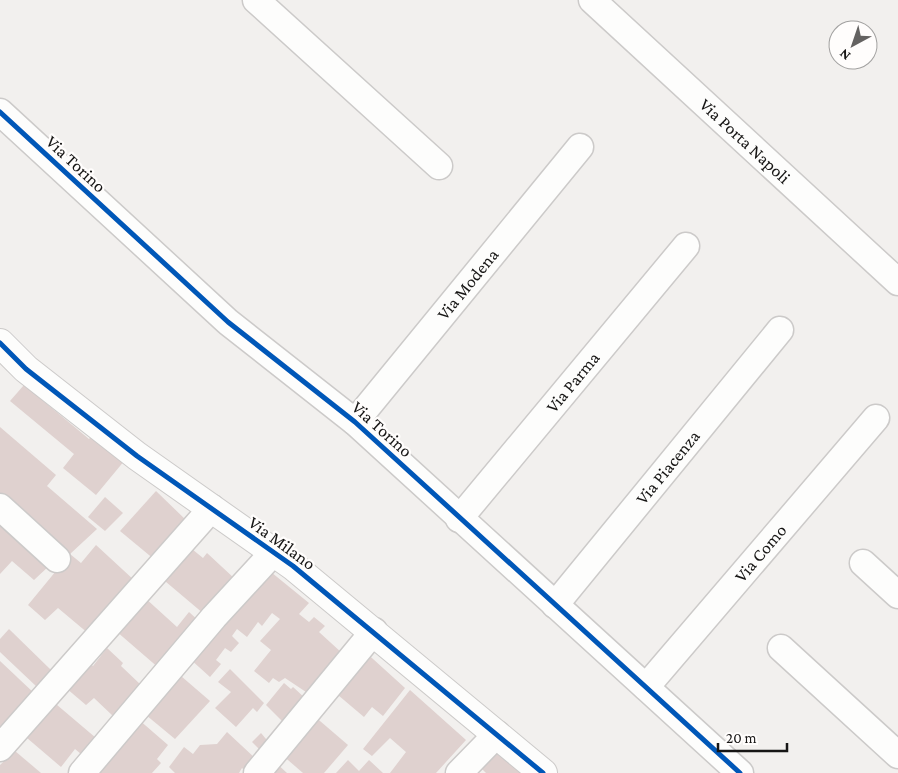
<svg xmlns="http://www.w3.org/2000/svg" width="898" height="773" viewBox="0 0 898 773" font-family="'Crimson Pro',serif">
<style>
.building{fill:#dfd1cf}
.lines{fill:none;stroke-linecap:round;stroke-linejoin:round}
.street-casing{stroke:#cccac9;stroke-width:29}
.secondary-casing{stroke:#cccac9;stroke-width:30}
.street{stroke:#fdfdfc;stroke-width:26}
.secondary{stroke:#fdfdfc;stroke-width:28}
.cycleway-casing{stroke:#fffdfc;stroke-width:8}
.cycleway{stroke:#0057b8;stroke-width:5}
.labels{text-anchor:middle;stroke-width:4.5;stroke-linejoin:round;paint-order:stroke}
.street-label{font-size:18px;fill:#171615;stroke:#fffdfc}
</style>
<rect width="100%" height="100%" fill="#f2f0ee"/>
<g class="building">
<path d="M 24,385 L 89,439 L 94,433 L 125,460 L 96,495 L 63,468 L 74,454 L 10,401 Z"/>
<path d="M 0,427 L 56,475 L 47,486 L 97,529 L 70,554 L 0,495 Z"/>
<path d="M 156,491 L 188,522 L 155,560 L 120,531 Z"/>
<path d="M 105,497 L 123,513 L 105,531 L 88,517 Z"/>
<path d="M 0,518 L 50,565 L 34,580 L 12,561 L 0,574 Z"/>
<path d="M 96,545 L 135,581 L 89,634 L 58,608 L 45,620 L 28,605 L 70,554 L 81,563 Z"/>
<path d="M 187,545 L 203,558 L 207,553 L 235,579 L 204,614 L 159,576 Z"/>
<path d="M 266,568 L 309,603 L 299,614 L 309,622 L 314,617 L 325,626 L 319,632 L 342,653 L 306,692 L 285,678 L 279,682 L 273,678 L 269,683 L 254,671 L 271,650 L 260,641 L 280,619 L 272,613 L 262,626 L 258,622 L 247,637 L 237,629 L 232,636 L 239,643 L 231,652 L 225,648 L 216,660 L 221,664 L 210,677 L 189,658 Z"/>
<path d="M 144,597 L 177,627 L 189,612 L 200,622 L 160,669 L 116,631 Z"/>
<path d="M 9,629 L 51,670 L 37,687 L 0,652 L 0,639 Z"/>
<path d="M 107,648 L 123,663 L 121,666 L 141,685 L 113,716 L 94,698 L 86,705 L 66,688 L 88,662 L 93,666 Z"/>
<path d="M 362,649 L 405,688 L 383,716 L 372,707 L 364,717 L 338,695 Z"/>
<path d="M 0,661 L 35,694 L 4,730 L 0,726 Z"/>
<path d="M 230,669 L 264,703 L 257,712 L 253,708 L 236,727 L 215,708 L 231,692 L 218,682 Z"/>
<path d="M 174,670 L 210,701 L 175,739 L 140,710 Z"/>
<path d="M 284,683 L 291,689 L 293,687 L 306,699 L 285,724 L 266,705 Z"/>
<path d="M 410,690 L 466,740 L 436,773 L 390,773 L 406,752 L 390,738 L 372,756 L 363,749 Z"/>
<path d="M 50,699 L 96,738 L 81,754 L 75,749 L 61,767 L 20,732 Z"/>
<path d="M 313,715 L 348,745 L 324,773 L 303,773 L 281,754 Z"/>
<path d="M 138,719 L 168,745 L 157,759 L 161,763 L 152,773 L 99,773 L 128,738 Z"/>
<path d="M 227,732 L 257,760 L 246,772 L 242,768 L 239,773 L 175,773 L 169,767 L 184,747 L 193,754 L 200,745 L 217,744 Z"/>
<path d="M 261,733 L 271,745 L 264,754 L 252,742 Z"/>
<path d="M 492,745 L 522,773 L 486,773 L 475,762 Z"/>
<path d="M 15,751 L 41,773 L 0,773 L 0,765 Z"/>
<path d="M 348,760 L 359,771 L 369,760 L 383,773 L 336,773 Z"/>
<path d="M 274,761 L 287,773 L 264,773 Z"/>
</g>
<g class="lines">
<defs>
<g id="street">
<path d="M 256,0 L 439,166"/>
<path id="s1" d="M 592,0 L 898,282"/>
<path d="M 0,112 L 228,322 L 355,422 L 740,773"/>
<path id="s2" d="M 355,422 L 580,147"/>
<path d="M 0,507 L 57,559"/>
<path id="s3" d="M 459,519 L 686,246"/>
<path d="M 863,563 L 898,595"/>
<path id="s4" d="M 555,605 L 780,330"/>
<path d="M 781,648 L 898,755"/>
<path id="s5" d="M 646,687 L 876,418"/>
<path d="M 0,748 L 212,508"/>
<path d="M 82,773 L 214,617 L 273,553"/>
<path d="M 257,773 L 374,631"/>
<path d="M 459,773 L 497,734"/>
</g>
<path id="secondary" d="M 0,343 L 26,369 L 137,456 L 293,566 L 543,773"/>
</defs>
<use href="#street" class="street-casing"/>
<use href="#secondary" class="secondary-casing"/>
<use href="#street" class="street"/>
<use href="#secondary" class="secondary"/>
<defs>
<g id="cycleway">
<path d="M 0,112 L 228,322 L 355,422 L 740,773"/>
<path d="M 0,343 L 26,369 L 137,456 L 293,566 L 543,773"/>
</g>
</defs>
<use href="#cycleway" class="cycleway-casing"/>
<use href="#cycleway" class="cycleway"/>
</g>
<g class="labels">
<g class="street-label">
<text dy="6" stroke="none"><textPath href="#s1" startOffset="208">Via Porta Napoli</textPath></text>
<text transform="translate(76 164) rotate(43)" y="6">Via Torino</text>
<text dy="6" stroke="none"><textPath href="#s2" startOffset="178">Via Modena</textPath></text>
<text dy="6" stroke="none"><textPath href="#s3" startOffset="178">Via Parma</textPath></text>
<text transform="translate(382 429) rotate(42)" y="6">Via Torino</text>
<text dy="6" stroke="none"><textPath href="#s4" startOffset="178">Via Piacenza</textPath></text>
<text transform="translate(282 543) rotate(36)" y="6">Via Milano</text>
<text dy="6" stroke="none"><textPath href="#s5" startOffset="176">Via Como</textPath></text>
</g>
</g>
<g transform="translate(853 45) rotate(220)"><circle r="24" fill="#fffdfc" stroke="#a2a1a0"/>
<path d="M0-4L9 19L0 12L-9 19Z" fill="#646261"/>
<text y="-8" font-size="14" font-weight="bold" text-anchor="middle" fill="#171615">N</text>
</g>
<path d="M718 743v8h69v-8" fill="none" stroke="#171615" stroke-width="2.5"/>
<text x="726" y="743" font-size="15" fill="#171615" stroke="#fffdfc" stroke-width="4" paint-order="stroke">20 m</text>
</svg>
